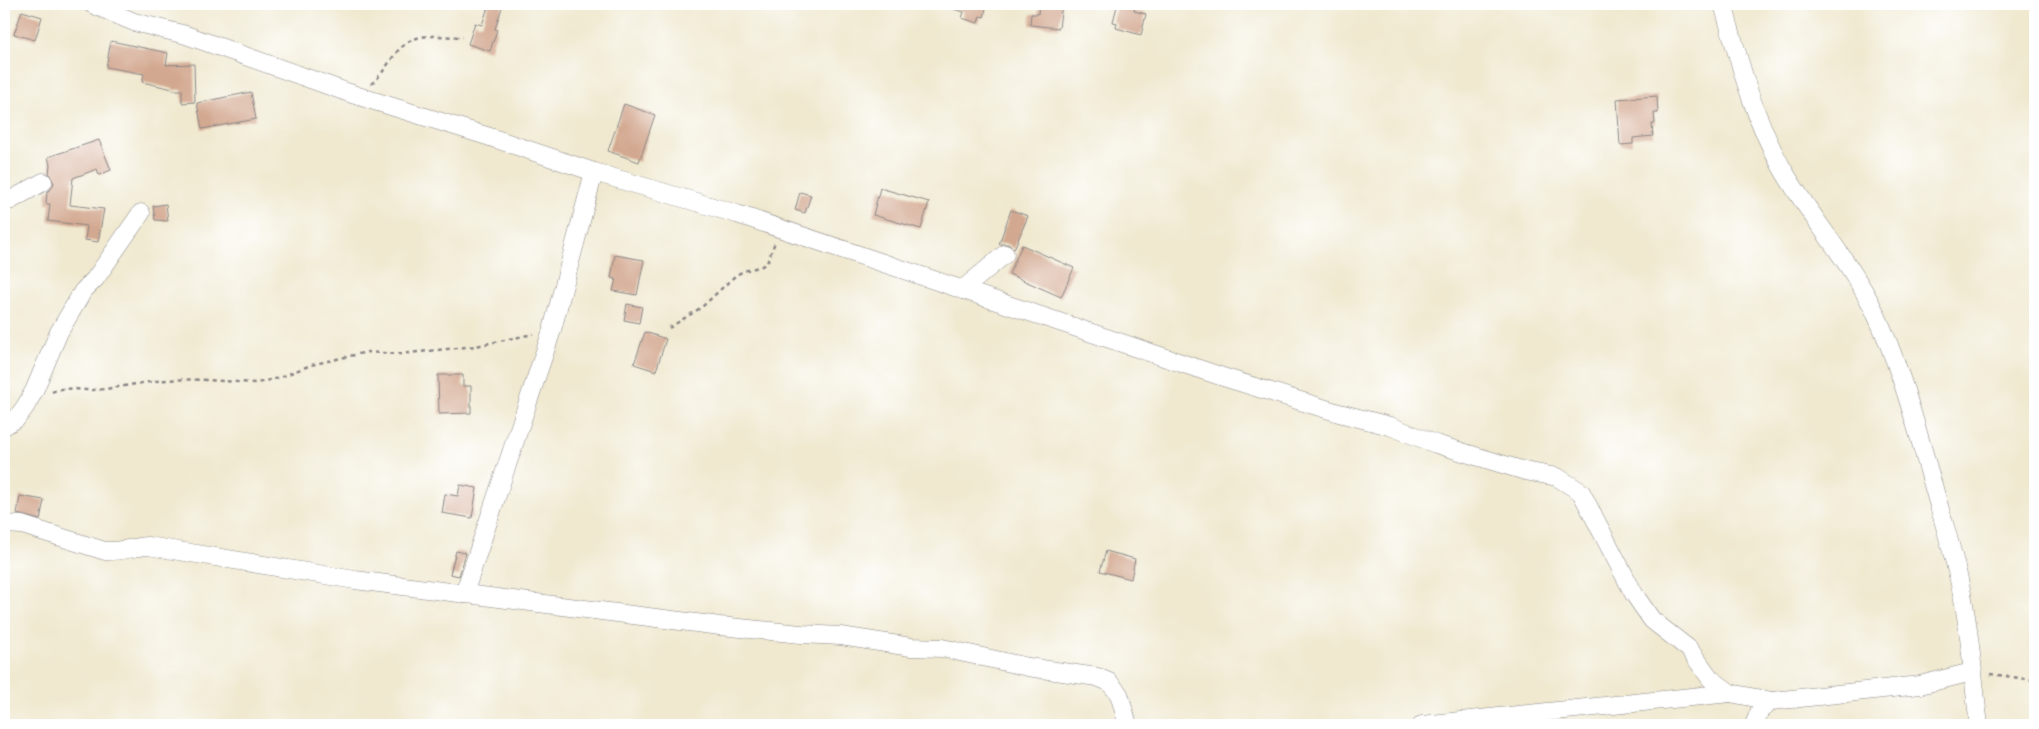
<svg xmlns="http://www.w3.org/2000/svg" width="2039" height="729" viewBox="0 0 2039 729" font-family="Kalam,sans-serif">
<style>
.building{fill:#d3a890}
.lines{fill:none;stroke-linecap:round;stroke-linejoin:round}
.minor-casing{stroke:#898686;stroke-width:19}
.path{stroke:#898686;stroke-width:2.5;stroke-dasharray:4 4;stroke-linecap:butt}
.minor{stroke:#fff;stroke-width:18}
</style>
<rect width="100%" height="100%" fill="#fff"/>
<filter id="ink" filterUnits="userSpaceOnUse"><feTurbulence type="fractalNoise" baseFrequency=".02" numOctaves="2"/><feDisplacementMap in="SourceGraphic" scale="10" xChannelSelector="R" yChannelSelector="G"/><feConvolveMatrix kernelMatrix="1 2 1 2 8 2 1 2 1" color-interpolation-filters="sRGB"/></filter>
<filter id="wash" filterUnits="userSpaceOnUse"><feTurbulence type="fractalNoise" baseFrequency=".0096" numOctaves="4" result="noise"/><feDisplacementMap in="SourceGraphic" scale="20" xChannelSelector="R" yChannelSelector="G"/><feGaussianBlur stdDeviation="1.12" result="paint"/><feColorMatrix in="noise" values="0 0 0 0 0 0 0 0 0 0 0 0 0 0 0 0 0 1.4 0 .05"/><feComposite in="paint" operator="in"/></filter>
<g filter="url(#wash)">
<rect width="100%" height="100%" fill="#f0e9d0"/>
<g id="blocks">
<g class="building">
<path d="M 489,4 L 503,4 L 495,29 L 497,30 L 490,51 L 468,44 L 475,23 L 482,25 Z"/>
<path d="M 950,4 L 987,4 L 984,17 L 980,16 L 978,23 L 962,18 L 964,12 L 950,8 Z"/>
<path d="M 1039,4 L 1062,4 L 1059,28 L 1030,25 L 1031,14 L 1038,14 Z"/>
<path d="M 1122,4 L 1135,6 L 1134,11 L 1146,14 L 1141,35 L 1116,28 L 1117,23 L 1113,22 L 1117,6 L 1122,7 Z"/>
<path d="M 22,11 L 42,17 L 35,40 L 14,34 Z"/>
<path d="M 111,41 L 168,53 L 166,65 L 194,64 L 195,102 L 182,103 L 182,90 L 173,90 L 173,89 L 142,82 L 144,74 L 106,67 Z"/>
<path d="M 251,92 L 256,119 L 202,129 L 197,103 Z"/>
<path d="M 1657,96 L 1658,113 L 1654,113 L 1655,124 L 1652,124 L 1653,136 L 1633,138 L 1633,144 L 1620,145 L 1617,99 Z"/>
<path d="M 624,104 L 655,115 L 639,162 L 608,151 Z"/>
<path d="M 99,140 L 111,170 L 99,175 L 97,169 L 73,178 L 70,205 L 104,209 L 98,242 L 85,240 L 87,226 L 48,221 L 50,204 L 46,204 L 47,192 L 52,188 L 54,183 L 49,174 L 50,165 L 48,157 Z"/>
<path d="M 880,188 L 929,202 L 921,229 L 873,215 Z"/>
<path d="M 800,192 L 811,195 L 805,213 L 795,210 Z"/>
<path d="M 166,204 L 168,221 L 155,220 L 153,206 Z"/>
<path d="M 1011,210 L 1028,216 L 1014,249 L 1008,244 L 999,244 Z"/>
<path d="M 1022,245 L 1074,268 L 1061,297 L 1009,274 Z"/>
<path d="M 615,255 L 644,260 L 637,295 L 613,291 L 616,279 L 611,278 Z"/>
<path d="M 627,304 L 642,307 L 639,323 L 624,320 Z"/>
<path d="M 645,332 L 666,339 L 656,371 L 634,364 Z"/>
<path d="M 438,375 L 463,375 L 463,386 L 471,386 L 471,413 L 439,414 Z"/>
<path d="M 460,485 L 477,488 L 472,518 L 442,513 L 445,494 L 458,496 Z"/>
<path d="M 20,496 L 44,500 L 40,520 L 17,514 Z"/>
<path d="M 456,551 L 466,553 L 459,576 L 450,574 Z"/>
<path d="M 1106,551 L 1135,559 L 1131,579 L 1100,571 Z"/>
</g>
</g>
</g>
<g filter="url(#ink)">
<use href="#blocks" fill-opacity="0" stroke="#898686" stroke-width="1"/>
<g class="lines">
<defs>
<g id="minor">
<path d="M 92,4 L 134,22 L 186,35 L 355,95 L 490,137 L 594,172 L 737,214 L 1223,377 L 1339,413 L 1390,426 L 1436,444 L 1525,471 L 1557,477 L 1581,492 L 1634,594 L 1652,620 L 1689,649 L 1710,678 L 1730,693 L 1772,701 L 1920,685 L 1972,672"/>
<path d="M 1723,4 C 1739,60 1753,117 1782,168 C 1810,217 1848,258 1873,308 C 1900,364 1916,426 1933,485 C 1943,521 1955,557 1962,594 C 1971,636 1973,682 1979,725"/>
<path d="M 4,202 L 11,200 L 43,182"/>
<path d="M 962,290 L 1005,254"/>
<path d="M 4,426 L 16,419 L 25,407 L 34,391 L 59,332 L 83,291 L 95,279 L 141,213"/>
<path d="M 4,524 L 22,525 L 105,551 C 120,552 133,547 148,546 L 355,580 L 720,626 L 801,634 L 841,636 L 911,647 L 942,648 L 1028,667 L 1097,677 L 1109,682 L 1119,694 L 1128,725"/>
<path d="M 464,594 L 552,330 L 594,172"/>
<path d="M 1422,725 L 1730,693"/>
<path d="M 1754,725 L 1760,710 L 1772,701"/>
</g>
</defs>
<use href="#minor" class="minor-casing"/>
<g class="path">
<path d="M 371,84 C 380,77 386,67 393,57 C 413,29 432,37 463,37"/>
<path d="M 669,328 L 702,307 L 736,275 L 744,271 L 762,266 L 767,263 L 775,242"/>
<path d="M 52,392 C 66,385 79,391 93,390 C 113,389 131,384 150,382 C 185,376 222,382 257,383 L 278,378 L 311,365 L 367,352 L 400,354 L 447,349 L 476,346 L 533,334"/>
<path d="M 1990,674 L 2035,680"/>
</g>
<use href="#minor" class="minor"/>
</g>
</g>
<rect width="2039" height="729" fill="none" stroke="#fff" stroke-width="20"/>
</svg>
